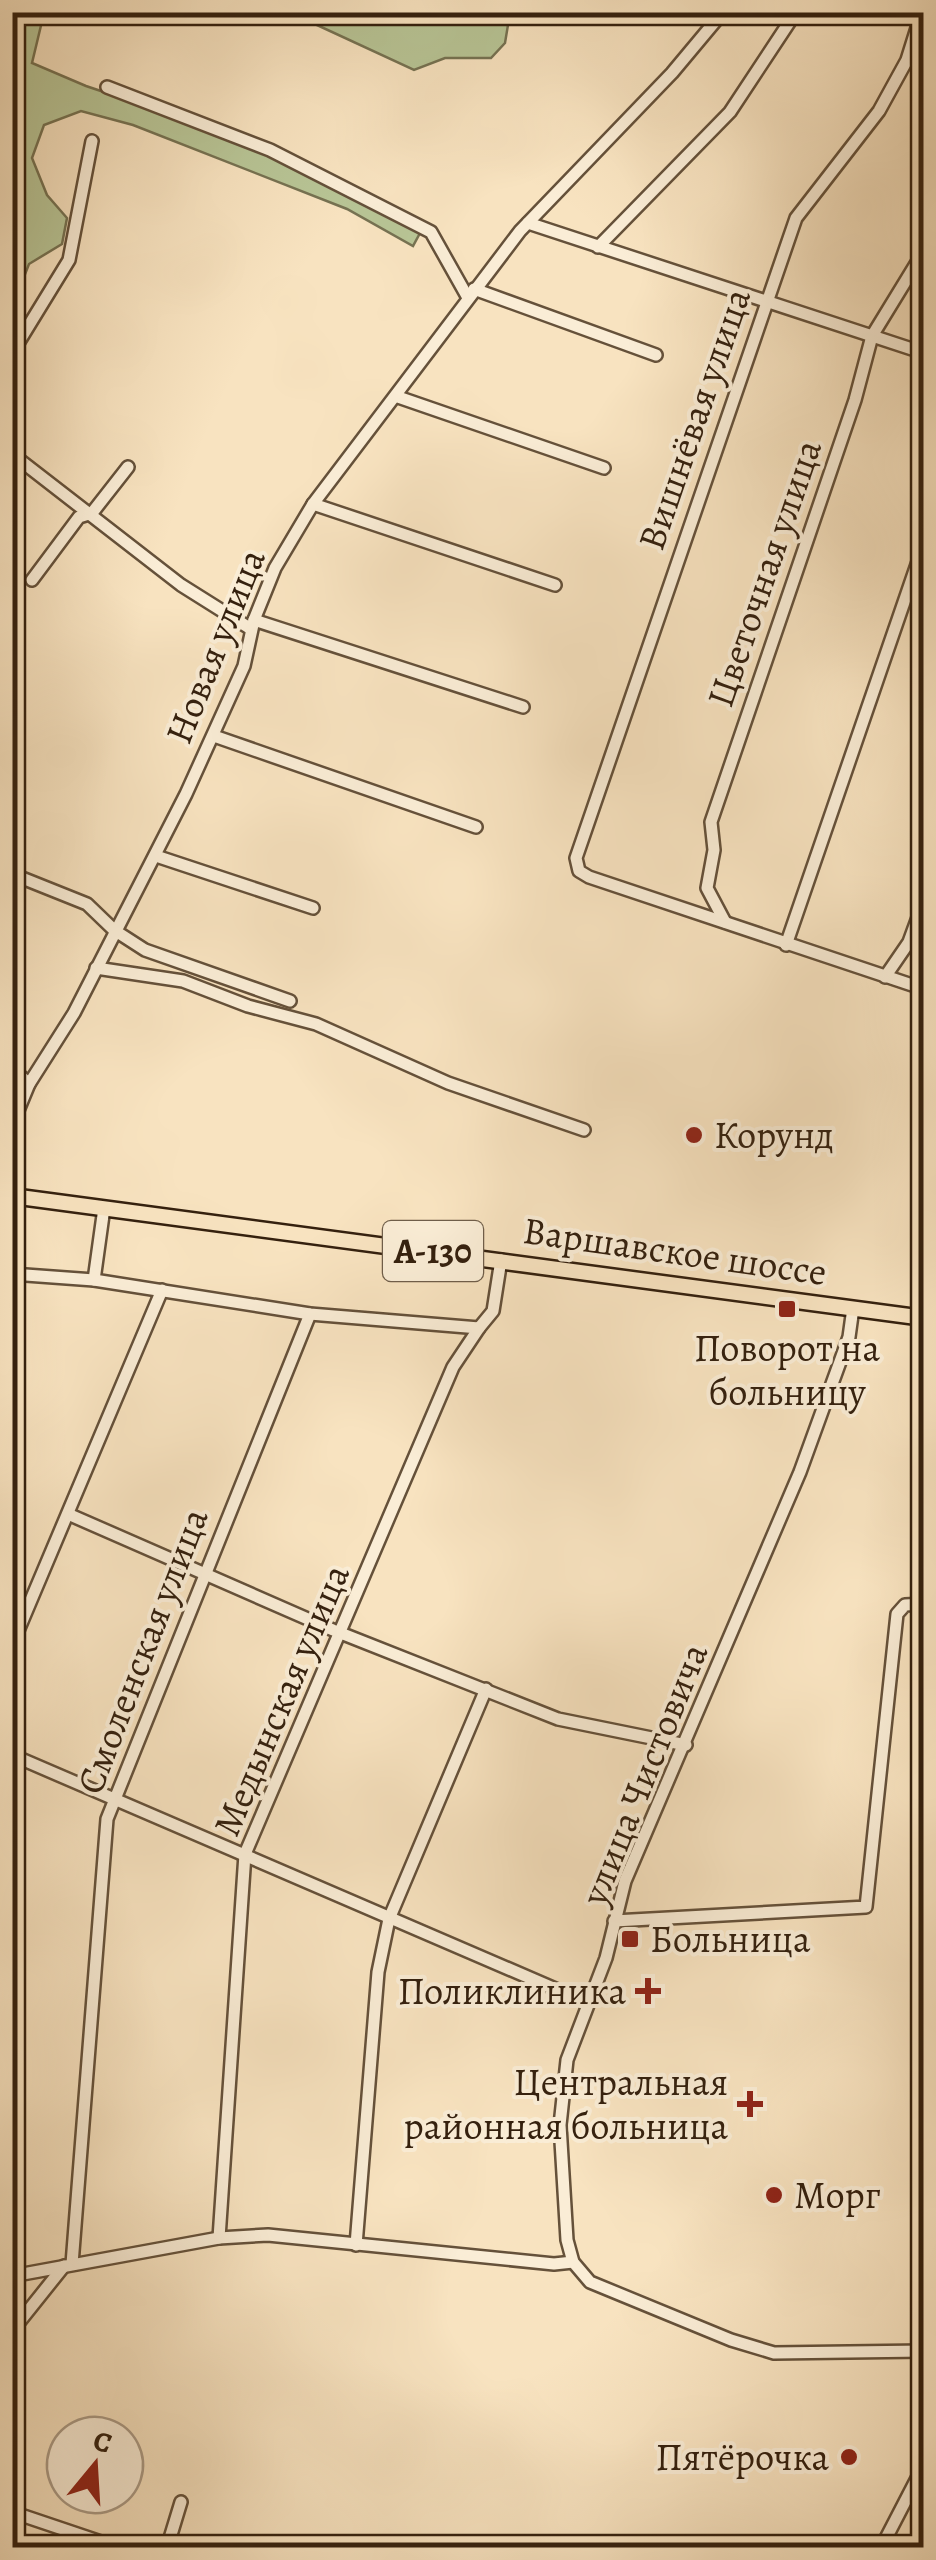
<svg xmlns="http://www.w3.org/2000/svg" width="936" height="2560" viewBox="0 0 936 2560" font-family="Alegreya,serif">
<rect width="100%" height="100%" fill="#f8e3c0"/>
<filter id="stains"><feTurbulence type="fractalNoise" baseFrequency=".002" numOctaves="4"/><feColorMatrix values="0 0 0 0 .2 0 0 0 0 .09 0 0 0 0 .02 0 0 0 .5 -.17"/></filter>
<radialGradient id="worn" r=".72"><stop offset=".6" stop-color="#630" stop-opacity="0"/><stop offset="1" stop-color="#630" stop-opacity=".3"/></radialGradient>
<g fill="#b8c596" stroke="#767252" stroke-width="2.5">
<polygon points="13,13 44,13 32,63 86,86 229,134 420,233 413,246 347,209 133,125 81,111 44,125 32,158 47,195 67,218 62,244 29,264 13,305"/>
<polygon points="291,13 510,13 505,43 491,58 445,58 414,70"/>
</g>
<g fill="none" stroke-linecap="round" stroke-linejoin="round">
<defs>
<g id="minor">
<polyline points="922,12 907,60 879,111 796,218 576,858 579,871 589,877 924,989"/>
<polyline points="107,87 270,150 431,232 467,296"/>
<polyline points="528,223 924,353"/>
<polyline points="598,247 730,112 796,12"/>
<polyline points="474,289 656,355"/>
<polyline points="12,353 69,260 92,141"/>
<polyline points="398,397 604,468"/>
<polyline points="12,454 181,585 251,629"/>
<polyline points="313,504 555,585"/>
<polyline points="32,580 79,517 92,513 128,467"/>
<polyline points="254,620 523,707"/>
<polyline points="214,736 476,827"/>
<polyline points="156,856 313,908"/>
<polyline points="12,874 87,904 114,930 145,950 290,1001"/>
<polyline points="725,922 707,888 714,850 711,822 855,400 872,336 924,251"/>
<polyline points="786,945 924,544"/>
<polyline points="96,968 183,981 248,1006 316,1024 448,1083 584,1130"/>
<polyline points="885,977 909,942 924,901"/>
<polyline points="12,1068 29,1084"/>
<polyline points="12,1125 29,1084 74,1013 186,794 244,666 254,620 275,568 313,504 520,231 672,73 723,12"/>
<polyline points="12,1274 94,1280 310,1314 479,1328 493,1311 501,1260"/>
<polyline points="94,1280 104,1208"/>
<polyline points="853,1308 849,1337 800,1472 625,1881 606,1958 567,2060 560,2125 567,2240 573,2262 590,2282 731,2340 774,2353 924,2351"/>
<polyline points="68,1514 333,1630 558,1719 686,1745"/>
<polyline points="12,1645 162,1290"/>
<polyline points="12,1755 588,2003"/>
<polyline points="614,1921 866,1907 897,1614 905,1605 924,1604"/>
<polyline points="219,2238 245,1854 453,1367 479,1328"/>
<polyline points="356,2245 378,1972 389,1919 486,1689"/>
<polyline points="72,2264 107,1819 310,1314"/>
<polyline points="12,2276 219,2238 268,2235 554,2264 573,2262"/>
<polyline points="12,2331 64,2266"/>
<polyline points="12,2512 119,2548"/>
<polyline points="167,2548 181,2502"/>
<polyline points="881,2548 924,2465"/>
</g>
<polyline id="major" points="12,1196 924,1318"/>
</defs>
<use href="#minor" stroke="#65513a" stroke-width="16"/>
<use href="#major" stroke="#34200e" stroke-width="19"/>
<use href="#minor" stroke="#faedd6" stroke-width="11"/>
<use href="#major" stroke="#f8e3c0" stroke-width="14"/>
</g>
<g fill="#8f2418" stroke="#faedd6" stroke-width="4">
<circle cx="694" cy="1135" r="10"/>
<rect x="777" y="1299" width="20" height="20" rx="5"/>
<rect x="620" y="1929" width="20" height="20" rx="5"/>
<path d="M643 1976h10v10h10v10h-10v10h-10v-10h-10v-10h10z"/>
<path d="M745 2089h10v10h10v10h-10v10h-10v-10h-10v-10h10z"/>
<circle cx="774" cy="2195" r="10"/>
<circle cx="849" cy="2457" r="10"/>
</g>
<g text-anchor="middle" stroke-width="8" stroke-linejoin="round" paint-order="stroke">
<rect fill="#faedd6" stroke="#6f5e4a" stroke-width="2.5" x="383" y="1221" width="100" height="60" rx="8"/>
<g font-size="35" font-weight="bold" fill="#34200e">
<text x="433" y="1263">А-130</text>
</g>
<g font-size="38" fill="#34200e" stroke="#faedd6">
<text transform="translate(694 419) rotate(-71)" y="13">Вишнёвая улица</text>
<text transform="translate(764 573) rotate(-71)" y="13">Цветочная улица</text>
<text transform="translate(215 646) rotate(-68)" y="13">Новая улица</text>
<text transform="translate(675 1251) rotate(8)" y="13">Варшавское шоссе</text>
<text transform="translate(142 1651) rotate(-69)" y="13">Смоленская улица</text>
<text transform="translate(281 1700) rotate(-67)" y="13">Медынская улица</text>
<text transform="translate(644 1774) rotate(-68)" y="13">улица Чистовича</text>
</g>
<g font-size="38" fill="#34200e" stroke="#faedd6" text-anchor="start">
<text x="714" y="1148">Корунд</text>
<text x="787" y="1361" text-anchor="middle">Поворот на<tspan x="787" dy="44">больницу</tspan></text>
<text x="650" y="1952">Больница</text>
<text x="626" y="2004" text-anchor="end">Поликлиника</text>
<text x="728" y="2095" text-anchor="end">Центральная<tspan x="728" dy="44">районная больница</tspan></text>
<text x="794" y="2208">Морг</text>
<text x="829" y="2470" text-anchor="end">Пятёрочка</text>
</g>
</g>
<rect width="936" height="2560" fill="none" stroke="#f8e3c0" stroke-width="50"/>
<rect x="15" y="15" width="906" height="2530" fill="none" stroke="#34200e" stroke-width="5"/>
<rect x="25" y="25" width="886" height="2510" fill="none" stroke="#34200e" stroke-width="2.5"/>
<g transform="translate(95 2465) rotate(18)"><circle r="48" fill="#faedd6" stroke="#ab9b86" stroke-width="2.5"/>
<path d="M0-8L18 38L0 25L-18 38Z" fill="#8f2418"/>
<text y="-15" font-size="28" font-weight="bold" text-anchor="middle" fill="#34200e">С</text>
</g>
<rect width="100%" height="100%" filter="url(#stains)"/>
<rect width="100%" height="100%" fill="url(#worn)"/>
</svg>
